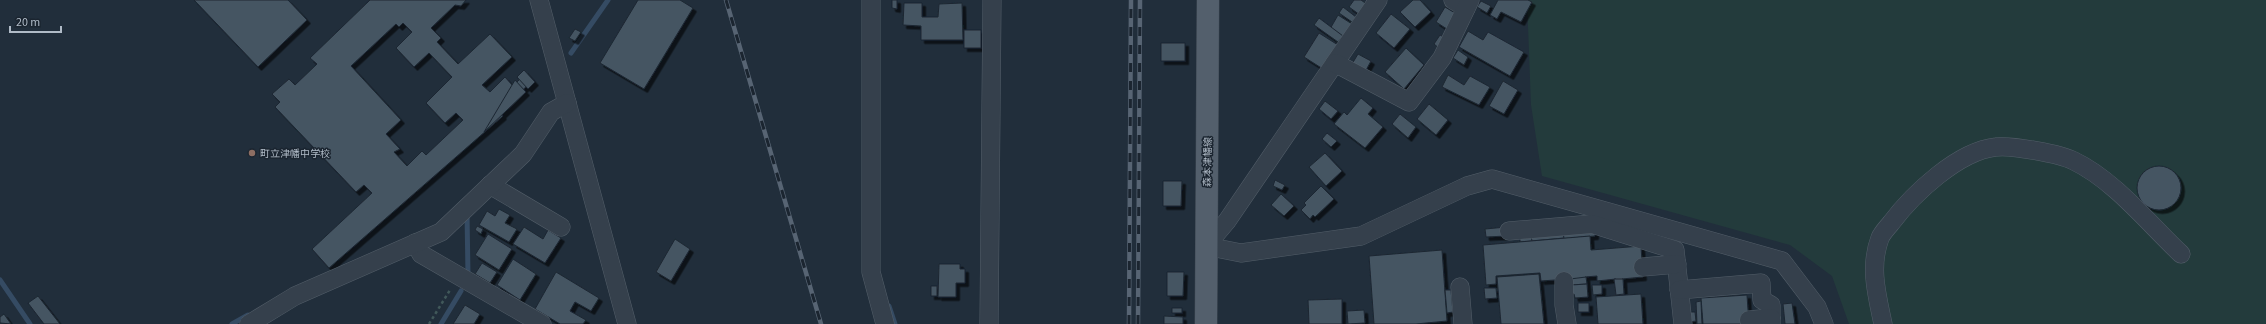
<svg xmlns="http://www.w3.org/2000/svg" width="2266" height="324" viewBox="0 0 2266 324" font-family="'Source Sans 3','Noto Sans JP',sans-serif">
<defs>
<filter id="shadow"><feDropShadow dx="3.5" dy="3.5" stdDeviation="0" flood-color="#0009"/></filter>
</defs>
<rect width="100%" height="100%" fill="#212e3b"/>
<polygon fill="#233b3c" points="1527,0 2266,0 2266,324 1849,324 1832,276 1790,245 1542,176 1531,105"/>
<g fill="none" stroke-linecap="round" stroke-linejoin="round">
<g stroke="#354b63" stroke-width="5">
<polyline points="571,53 608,0"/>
<polyline points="467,213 468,275"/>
<polyline points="0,280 30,324"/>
<polyline points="889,306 895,324"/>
<polyline points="232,324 248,315"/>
<polyline points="441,324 461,291"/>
</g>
</g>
<g fill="#445462" stroke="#1d2732" fill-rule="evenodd" filter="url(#shadow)">
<polygon points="194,0 288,0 307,20 258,67"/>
<path d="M370,0H466L461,6L455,5L431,28L441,38L437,42L458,64L490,34L512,57L482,85L490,92L505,77L513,86L522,77L530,83L500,112L503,116L329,268L312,249L372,193L364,185L356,192L275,107L280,102L272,94L289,79L295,85L317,64L310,58ZM403,23L412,32L396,48L414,67L429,53L452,77L426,103L445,123L456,113L463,120L426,155L422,151L407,166L394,152L400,149L386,134L401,120L351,66L396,24L399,27Z"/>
<polygon points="638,0 680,0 693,8 644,89 600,63"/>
<polygon points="892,0 897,0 897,9 892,8"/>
<polygon points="1354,0 1361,0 1368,5 1360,15 1349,7"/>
<polygon points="1413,0 1420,0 1431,12 1415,27 1400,12"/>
<polygon points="1498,0 1528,0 1532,2 1521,22 1501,12 1497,19 1490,15"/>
<polygon points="1481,1 1491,6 1487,13 1477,7"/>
<polygon points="904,3 922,3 922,17 938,17 939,4 962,3 963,40 921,40 921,26 903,25"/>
<polygon points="1343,7 1356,17 1352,22 1339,13"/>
<polygon points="1445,7 1460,16 1450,31 1436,22"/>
<polygon points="1391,14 1410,29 1394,48 1376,33"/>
<polygon points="1338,15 1352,24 1344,38 1330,29"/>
<polygon points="1319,18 1343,36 1338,42 1314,25"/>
<polygon points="575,29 581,32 575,41 569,38"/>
<rect x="964" y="30" width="17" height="18"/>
<polygon points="1468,31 1483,40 1488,32 1524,52 1510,76 1459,47"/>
<polygon points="1319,33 1338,45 1323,69 1304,57"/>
<polygon points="1440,35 1447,39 1440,49 1434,44"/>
<rect x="1161" y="43" width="24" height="18"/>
<polygon points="1406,48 1424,65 1404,89 1385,72"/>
<polygon points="1458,50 1468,57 1464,65 1453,58"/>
<polygon points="1358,54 1371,61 1365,72 1352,64"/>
<polygon points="524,70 535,82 528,89 517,77"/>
<polygon points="1448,75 1464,85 1470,76 1490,87 1479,105 1442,87"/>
<polygon points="515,80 526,92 484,132"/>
<polygon points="1503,81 1518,90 1504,114 1489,106"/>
<polygon points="1361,98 1373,108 1368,114 1383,127 1365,148 1334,124 1344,112 1347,115"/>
<polygon points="1325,101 1338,111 1331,119 1319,109"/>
<polygon points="1429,104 1448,120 1436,135 1417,119"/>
<polygon points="1400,114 1416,127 1408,138 1392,124"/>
<polygon points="1327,133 1337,141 1331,147 1322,139"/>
<polygon points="1325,153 1342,171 1326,186 1309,167"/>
<circle cx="2159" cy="188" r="22"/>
<polygon points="1275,180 1285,185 1282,190 1273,186"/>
<polygon points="1163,181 1182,181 1181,206 1163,206"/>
<polygon points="1321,186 1334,199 1315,217 1313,215 1310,219 1301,210 1306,205 1304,203"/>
<polygon points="1281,194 1294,206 1284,216 1271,205"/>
<polygon points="499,209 510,215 505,223 517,229 509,242 479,225 487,211 495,216"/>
<polygon points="477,226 483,229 481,234 475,230"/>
<polygon points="524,227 543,239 548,230 561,238 545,263 513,244"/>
<polygon points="1506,227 1507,236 1486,237 1485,229"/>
<polygon points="1595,228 1595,236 1520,242 1520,235"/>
<polygon points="1563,233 1564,238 1532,241 1531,236"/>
<polygon points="488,234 512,249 499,270 475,255"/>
<polygon points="1590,236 1591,250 1641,246 1643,277 1622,279 1624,295 1617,295 1616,279 1597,281 1597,276 1585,277 1585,285 1570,286 1569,279 1541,281 1540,273 1496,276 1496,284 1486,285 1483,245"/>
<polygon points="675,239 690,249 671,281 656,272"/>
<polygon points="1442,250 1447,321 1416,324 1374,324 1369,256"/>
<polygon points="513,259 536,274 520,300 497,285"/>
<polygon points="482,263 497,272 490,283 475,274"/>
<polygon points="939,264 960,264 960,269 965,269 965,283 956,283 956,297 938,297"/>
<polygon points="556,272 599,298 591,311 575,302 570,311 586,320 583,324 560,324 535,309"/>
<polygon points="1167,272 1184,272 1183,296 1167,296"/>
<polygon points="1539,274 1544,324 1501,324 1497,277"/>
<polygon points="1586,277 1587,284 1571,285 1570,279"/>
<polygon points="1614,279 1623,279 1624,294 1616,295"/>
<polygon points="1587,284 1588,297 1575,298 1574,294 1571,294 1571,285"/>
<polygon points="1592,285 1602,285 1602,294 1593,295"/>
<rect x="931" y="286" width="6" height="10"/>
<polygon points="1484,288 1496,288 1497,298 1485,299"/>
<polygon points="1445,290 1451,290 1453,312 1447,313"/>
<polygon points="1641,294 1643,324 1598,324 1596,297"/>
<polygon points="1747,295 1749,324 1703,324 1701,298"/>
<polygon points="38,296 60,324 44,324 28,303"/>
<polygon points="1342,299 1342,324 1309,324 1308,300"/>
<polygon points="1701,301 1702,324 1697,324 1696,302"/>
<rect x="1578" y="303" width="11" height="9"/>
<polygon points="1792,303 1795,324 1785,324 1783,304"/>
<polygon points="465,305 480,314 474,324 453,324"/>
<rect x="1172" y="308" width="10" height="5"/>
<polygon points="1364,310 1365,323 1348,324 1347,311"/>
<polygon points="1688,312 1695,312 1696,321 1689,322"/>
<polygon points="4,314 11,324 0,323 0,317"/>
<polygon points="1164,316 1183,317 1183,324 1164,324"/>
</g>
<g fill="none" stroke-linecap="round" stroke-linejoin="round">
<defs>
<g id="minor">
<polyline points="539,0 627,324"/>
<polyline points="871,0 871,272 885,324"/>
<polyline points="1378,0 1227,221 1206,246 1241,253 1361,236 1467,186 1492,179 1782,261 1817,307 1824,324"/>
<polyline points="1453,0 1466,8"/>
<polyline points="1335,63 1409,102 1442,58 1470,0"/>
<polyline points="490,185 561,227"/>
<polyline points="1509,231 1592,224 1675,250 1683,324"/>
<polyline points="415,243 421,254 542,324"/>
<polyline points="1643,267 1677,264"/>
<polyline points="1564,281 1564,305 1567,324"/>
<polyline points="1460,287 1463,324"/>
<polyline points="1679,290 1761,283 1762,300 1771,305 1771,324"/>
<polyline points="1749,320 1771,318"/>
<polyline points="249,324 295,296 441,232 523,154 551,112 567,103"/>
<polyline points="989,324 992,0"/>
<path d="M1883,324C1877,295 1869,267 1880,238C1882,233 1887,228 1891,223C1913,194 1958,151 1996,147C2011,145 2061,154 2074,161C2114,180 2149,224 2181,254"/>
</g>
<polyline id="major" points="1206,324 1208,0"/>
</defs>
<use href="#minor" stroke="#535e69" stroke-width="19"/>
<use href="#major" stroke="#3f4954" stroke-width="23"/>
<polyline stroke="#41585a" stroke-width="2.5" stroke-dasharray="3 3" stroke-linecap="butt" points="429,324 450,290"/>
<use href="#minor" stroke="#35404c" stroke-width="18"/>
<use href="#major" stroke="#535f6c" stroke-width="22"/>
<defs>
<g id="rail">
<polyline points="726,0 821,324"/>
<polyline points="1129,324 1131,0"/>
<polyline points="1138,324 1140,0"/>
</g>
</defs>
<use href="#rail" stroke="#576473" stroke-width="4.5"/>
<use href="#rail" stroke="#1b2530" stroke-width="3" stroke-dasharray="9" stroke-linecap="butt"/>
</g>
<circle fill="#8d6e63" stroke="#1b2530" stroke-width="1.5" cx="252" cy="153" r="4"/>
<g text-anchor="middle" stroke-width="3" stroke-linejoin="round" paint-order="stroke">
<g font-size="10" fill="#b0bbc7" stroke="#1b2530" text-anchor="start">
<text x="260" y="157">町立津幡中学校</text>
</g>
<g font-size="10" fill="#b0bbc7" stroke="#1b2530">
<text transform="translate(1207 162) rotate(-89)" y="4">森本津幡線</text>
</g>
</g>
<path d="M10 26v6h51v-6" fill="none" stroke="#b0bbc7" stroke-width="2"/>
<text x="16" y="26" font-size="12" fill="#b0bbc7" stroke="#1b2530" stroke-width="3" paint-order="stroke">20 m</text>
</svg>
